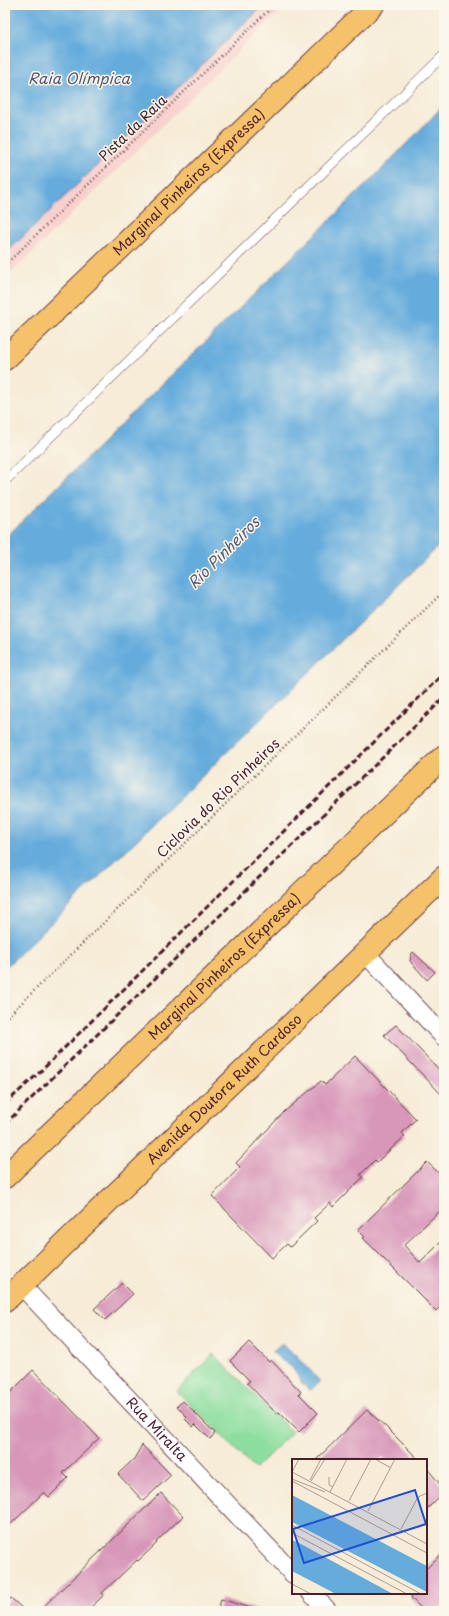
<svg xmlns="http://www.w3.org/2000/svg" width="449" height="1616" viewBox="0 0 449 1616" font-family="'Playpen Sans',sans-serif">
<rect width="100%" height="100%" fill="#fbf7ec"/>
<filter id="ink" filterUnits="userSpaceOnUse"><feTurbulence type="fractalNoise" baseFrequency=".025" numOctaves="2"/><feDisplacementMap in="SourceGraphic" scale="8" xChannelSelector="R" yChannelSelector="G"/><feConvolveMatrix kernelMatrix="1 2 1 2 8 2 1 2 1" color-interpolation-filters="sRGB"/></filter>
<filter id="wash" filterUnits="userSpaceOnUse"><feTurbulence type="fractalNoise" baseFrequency=".012" numOctaves="4" result="noise"/><feDisplacementMap in="SourceGraphic" scale="16" xChannelSelector="R" yChannelSelector="G"/><feGaussianBlur stdDeviation="0.9" result="paint"/><feColorMatrix in="noise" values="0 0 0 0 0 0 0 0 0 0 0 0 0 0 0 0 0 1.4 0 .05"/><feComposite in="paint" operator="in"/></filter>
<g filter="url(#wash)">
<rect width="100%" height="100%" fill="#f6ecd7"/>
<polygon fill="#f7d0cd" points="5,5 286,5 5,279"/>
<polygon fill="#8bde9f" stroke="#6a7e65" points="213,1354 292,1432 255,1469 177,1391"/>
<g fill="#65acdc" stroke="#586684">
<polygon points="5,5 264,5 5,254"/>
<polygon points="444,105 444,541 5,968 5,538 382,169"/>
<path d="M282,1343L292,1353L297,1355C299,1362 305,1363 308,1368C312,1372 315,1377 320,1381L310,1391L302,1383L292,1367L280,1359L272,1352Z"/>
</g>
<g id="blocks">
<g fill="#d897b9">
<polygon points="413,952 435,972 427,980 410,961 411,955"/>
<polygon points="396,1025 444,1075 444,1097 384,1035"/>
<polygon points="355,1056 416,1119 402,1133 405,1136 377,1162 375,1160 360,1175 363,1177 333,1207 330,1203 314,1218 317,1221 290,1247 287,1244 272,1258 212,1196 240,1167 236,1163 285,1111 321,1081 325,1085"/>
<polygon points="427,1162 444,1178 444,1211 442,1209 404,1245 420,1263 444,1239 444,1303 436,1311 363,1238 365,1237 358,1230"/>
<polygon points="122,1283 133,1294 105,1320 94,1309"/>
<polygon points="249,1342 269,1362 271,1360 301,1392 299,1394 318,1413 299,1432 279,1412 277,1414 247,1383 250,1381 230,1361"/>
<polygon points="33,1370 99,1438 63,1473 68,1478 49,1497 44,1492 8,1527 5,1524 5,1398"/>
<polygon points="183,1401 215,1433 210,1439 195,1424 193,1427 185,1419 187,1417 177,1406"/>
<polygon points="367,1410 386,1427 419,1460 386,1460 383,1457 380,1460 316,1460"/>
<polygon points="142,1445 171,1475 143,1501 118,1474 134,1459"/>
<polygon points="426,1467 444,1489 444,1492 426,1510"/>
<polygon points="161,1493 183,1516 156,1542 157,1543 138,1561 137,1560 102,1593 104,1595 87,1611 39,1611"/>
<polygon points="444,1551 444,1611 424,1611 411,1598 412,1596 409,1593 426,1593 426,1569"/>
<polygon points="11,1598 25,1611 5,1611 5,1604"/>
<polygon points="221,1599 261,1611 218,1611"/>
</g>
</g>
</g>
<g filter="url(#ink)">
<use href="#blocks" fill-opacity="0" stroke="#643e45" stroke-width="1"/>
<g fill="none" stroke-linecap="round" stroke-linejoin="round">
<defs>
<polyline id="service" points="5,481 444,55"/>
<g id="minor">
<polyline points="366,954 444,1037"/>
<path id="s1" d="M21,1285L293,1574"/>
<polyline points="311,1593 328,1611"/>
</g>
<g id="trunk">
<path id="s2" d="M5,1301L444,877"/>
</g>
<g id="motorway">
<path id="s3" d="M5,359L373,5"/>
<path id="s4" d="M5,1177L444,756"/>
</g>
</defs>
<use href="#service" stroke="#643e45" stroke-width="10"/>
<use href="#minor" stroke="#643e45" stroke-width="20"/>
<use href="#trunk" stroke="#643e45" stroke-width="24"/>
<use href="#motorway" stroke="#643e45" stroke-width="24"/>
<g stroke="#643e45" stroke-width="2.5" stroke-dasharray="1 3" stroke-linecap="butt">
<polyline points="5,265 274,5"/>
<polyline points="5,1019 444,591"/>
</g>
<use href="#service" stroke="#fff" stroke-width="9"/>
<use href="#minor" stroke="#fff" stroke-width="18"/>
<use href="#trunk" stroke="#f5c16b" stroke-width="22"/>
<use href="#motorway" stroke="#f5c16b" stroke-width="22"/>
<g stroke="#4a1f2b" stroke-width="3" stroke-dasharray="6 3" stroke-linecap="butt">
<polyline points="5,1104 42,1070 444,673"/>
<polyline points="5,1124 444,698"/>
</g>
</g>
</g>
<g text-anchor="middle" stroke-width="3" stroke-linejoin="round" paint-order="stroke">
<g font-size="14" fill="#4a1f2b" stroke="#fbf7ec">
<text transform="translate(133 128) rotate(-44)" y="5">Pista da Raia</text>
<text dy="5" stroke="none"><textPath href="#s3" startOffset="255">Marginal Pinheiros (Expressa)</textPath></text>
<text transform="translate(218 798) rotate(-44)" y="5">Ciclovia do Rio Pinheiros</text>
<text dy="5" stroke="none"><textPath href="#s4" startOffset="304">Marginal Pinheiros (Expressa)</textPath></text>
<text dy="5" stroke="none"><textPath href="#s2" startOffset="305">Avenida Doutora Ruth Cardoso</textPath></text>
<text dy="5" stroke="none"><textPath href="#s1" startOffset="198">Rua Miralta</textPath></text>
</g>
<g font-size="15" font-style="italic" fill="#555772" stroke="#fbf7ec">
<text x="79" y="84">Raia Olímpica</text>
<text transform="translate(224 553) rotate(-45)" y="5">Rio Pinheiros</text>
</g>
</g>
<g transform="translate(292 1459)">
<rect width="135" height="135" fill="#f6ecd7"/>
<path d="M0,36L135,107V133L0,63ZM0,81L7,84L101,135H44L0,112Z" fill="#65acdc"/>
<path fill="none" stroke="#b19a92" stroke-width="1" d="M83,0L99,9M0,13L7,0M0,13L135,85M37,18V26L41,28M0,20L33,33M18,21L29,0M0,22L135,94M19,22L33,0M38,33L55,0M57,42L79,0M76,52L103,0M0,66L129,135M109,70L126,38L135,34M0,74L115,135M0,125L19,135"/>
<path fill="#1d4ed8" fill-opacity="0.15" stroke="#1d4ed8" stroke-width="2" d="M123,31L134,65L12,104L1,70Z"/>
<rect width="135" height="135" fill="none" stroke="#4a1f2b" stroke-width="2"/>
</g>
<rect width="449" height="1616" fill="none" stroke="#fbf7ec" stroke-width="20"/>
</svg>
